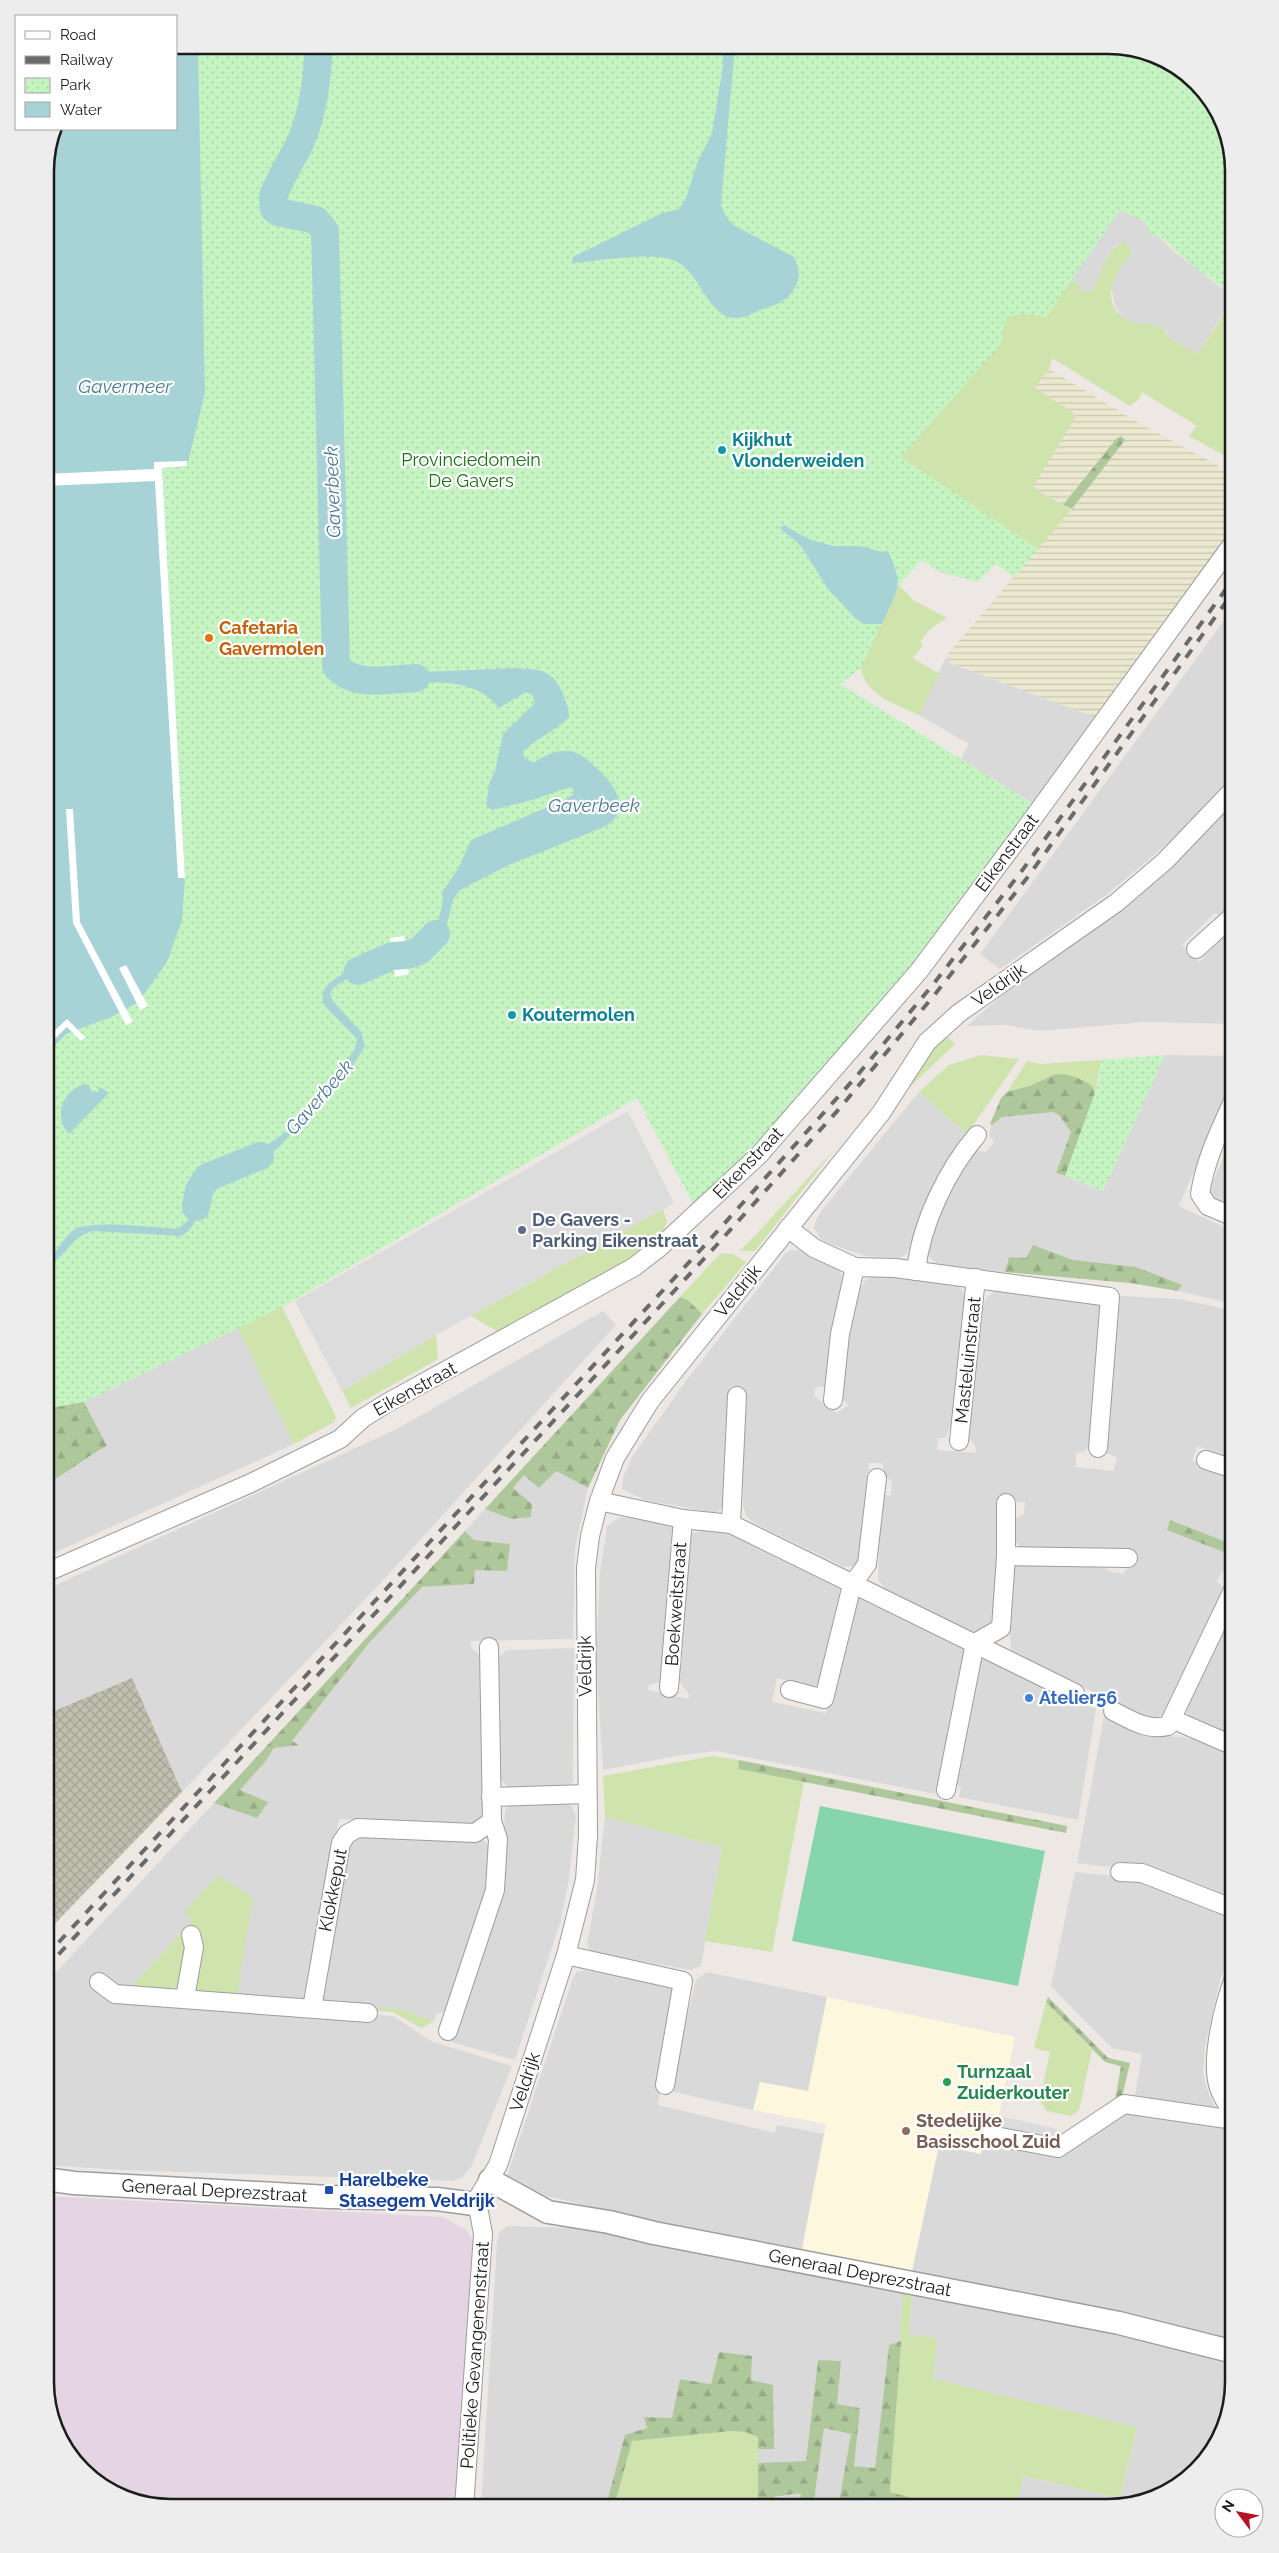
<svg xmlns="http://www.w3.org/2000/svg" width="1279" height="2553" viewBox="0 0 1279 2553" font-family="Raleway,sans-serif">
<defs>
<pattern id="construction-cross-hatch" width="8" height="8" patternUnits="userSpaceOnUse" patternTransform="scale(1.25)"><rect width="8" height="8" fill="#c0beaf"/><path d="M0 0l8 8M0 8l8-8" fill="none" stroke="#a4a396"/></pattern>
<pattern id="farmland-rules" width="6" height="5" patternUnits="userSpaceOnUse" patternTransform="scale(1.25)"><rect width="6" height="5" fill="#eae8cf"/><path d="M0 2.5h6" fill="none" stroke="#c8c6b1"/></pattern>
<pattern id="forest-firs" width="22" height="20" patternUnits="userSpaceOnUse" patternTransform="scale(1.25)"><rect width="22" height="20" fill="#afc89b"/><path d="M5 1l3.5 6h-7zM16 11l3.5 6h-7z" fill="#96ab85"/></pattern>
<pattern id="park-dots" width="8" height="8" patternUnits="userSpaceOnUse" patternTransform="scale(1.25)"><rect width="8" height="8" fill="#c5f4c2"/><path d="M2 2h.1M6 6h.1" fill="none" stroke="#a9d1a6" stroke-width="1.8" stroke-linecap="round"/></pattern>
</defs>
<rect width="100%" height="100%" fill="#ede8e3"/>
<g fill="#dad9d9">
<polygon points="1120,210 1144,222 1172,250 1219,286 1234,295 1198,354 1171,339 1166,331 1153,325 1138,324 1122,317 1116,308 1111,287 1121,265 1131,255 1129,245 1124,242 1117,244 1107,257 1103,271 1092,291 1083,293 1081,286 1071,280"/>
<polygon points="1234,607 1234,774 1183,831 1105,896 1000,969 980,954"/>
<polygon points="947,655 950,663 1100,719 1035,805 961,759 969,744 919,715"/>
<polygon points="1234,801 1234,907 1221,916 1215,913 1182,945 1199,962 1234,927 1234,1024 1145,1022 1039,1031 1007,1025 967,1026 1009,989 1144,889 1194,845"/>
<polygon points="1165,1055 1234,1056 1234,1078 1179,1206 1234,1232 1234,1304 1178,1291 1182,1286 1073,1260 1033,1245 1026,1258 1009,1257 1005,1272 938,1265 929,1256 928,1246 933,1230 956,1175 975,1150 986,1152 995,1141 990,1137 989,1132 992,1125 1002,1117 1039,1112 1053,1112 1059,1115 1071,1132 1056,1173 1103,1191"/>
<polygon points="919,1092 967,1134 946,1168 906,1254 899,1258 865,1256 822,1241 814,1228 816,1220 822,1210"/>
<polygon points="1234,1133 1234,1207 1214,1198 1211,1194 1211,1186"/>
<polygon points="791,1250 799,1250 836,1267 845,1279 831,1378 824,1386 815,1388 814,1396 837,1413 848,1405 843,1400 843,1353 853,1300 866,1280 878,1274 953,1283 961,1289 967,1300 952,1424 945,1438 938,1438 937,1450 976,1453 975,1445 966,1436 981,1312 986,1298 995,1291 1079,1295 1099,1306 1105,1316 1090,1445 1085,1451 1076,1453 1076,1467 1113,1471 1117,1458 1104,1451 1120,1296 1179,1299 1234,1311 1234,1455 1222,1455 1197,1446 1192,1461 1234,1476 1234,1545 1171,1521 1167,1529 1234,1556 1234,1568 1231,1571 1222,1572 1217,1581 1222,1586 1223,1594 1164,1714 1156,1718 1143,1718 1011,1650 1009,1622 1012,1575 1015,1566 1021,1562 1102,1564 1108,1571 1123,1574 1129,1566 1132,1550 1032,1550 1021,1547 1014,1541 1011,1525 1016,1518 1024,1514 1025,1502 1000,1501 996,1615 993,1622 980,1632 966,1631 887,1591 878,1580 881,1498 884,1495 891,1495 892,1481 885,1477 882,1463 869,1463 865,1537 860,1561 853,1566 844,1567 754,1523 746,1516 743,1506 743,1387 730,1387 726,1499 722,1508 715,1513 645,1500 622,1489 623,1478 632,1457 688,1378 785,1254"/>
<polygon points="603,1311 616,1325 389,1574 182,1792 132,1678 53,1711 45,1693 45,1590 397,1429"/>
<polygon points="238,1328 294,1444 45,1557 45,1473 49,1482 61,1476 89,1454 107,1446 84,1402"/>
<polygon points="556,1471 588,1488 575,1549 573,1639 471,1641 471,1648 483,1657 484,1816 479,1823 459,1825 339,1819 307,1996 302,2000 236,1997 252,1898 184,1913 193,1920 134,1984 126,1988 235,2007 393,2016 431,2041 512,2066 472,2165 463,2177 452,2181 121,2170 45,2165 45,1984 214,1803 258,1818 240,1790 265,1762 274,1748 298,1744 292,1741 369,1643 422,1587 474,1584 475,1570 510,1544 474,1540 465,1531 485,1509 511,1519 532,1504 513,1488 524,1475"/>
<polygon points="620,1517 655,1519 671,1524 677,1534 661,1682 649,1685 648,1690 688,1699 689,1694 677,1679 689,1537 692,1533 701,1531 721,1532 745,1539 835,1582 840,1588 825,1676 818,1684 809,1686 777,1678 772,1702 826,1713 849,1606 854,1597 861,1596 957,1642 963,1649 966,1660 935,1794 716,1751 682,1755 603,1770 596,1659 600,1572 607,1526"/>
<polygon points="1234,1597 1234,1739 1195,1722 1187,1713 1186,1701"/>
<polygon points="574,1648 573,1782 564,1788 510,1789 497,1776 495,1669 498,1658 507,1650"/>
<polygon points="992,1659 1096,1709 1078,1820 959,1797 961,1787 955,1783 980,1660"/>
<polygon points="1105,1711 1153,1735 1194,1738 1234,1754 1234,1901 1130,1863 1107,1867 1077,1863"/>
<polygon points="566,1802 572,1807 576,1816 569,1879 560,1923 515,2060 451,2042 500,1891 505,1810 512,1803"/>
<polygon points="605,1817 722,1847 701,1966 691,1970 590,1952 587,1944 597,1890"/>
<polygon points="361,1834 480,1839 485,1841 489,1847 492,1875 448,2010 436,2014 434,2021 400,2009 334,2005 326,2002 322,1998 344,1847"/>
<polygon points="1075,1872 1130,1878 1159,1886 1234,1917 1234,1945 1220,1980 1205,2046 1203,2074 1208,2092 1218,2113 1135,2096 1142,2054 1112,2048 1051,1986"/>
<polygon points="583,1970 664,1984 672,1988 676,1995 658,2105 775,2133 777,2125 824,2134 802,2249 607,2211 515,2188 508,2184 507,2176 573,1978 577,1972"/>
<polygon points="707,1972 827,1997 808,2091 760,2082 753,2110 670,2091 696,1980"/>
<polygon points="1122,2110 1234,2129 1234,2343 912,2271 939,2145 981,2153 984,2141 1057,2156"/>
<polygon points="507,2226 605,2229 903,2288 901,2341 889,2345 875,2468 854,2466 860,2408 837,2404 818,2360 806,2461 758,2463 758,2449 774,2448 751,2380 719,2352 711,2384 680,2379 673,2418 645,2417 647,2428 607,2502 615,2504 614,2508 481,2508 497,2241 500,2231"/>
<polygon points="912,2291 1234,2361 1234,2382 1213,2452 1156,2499 1108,2508 1016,2508 1022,2476 1120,2498 1137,2427 932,2379 909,2334"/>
<polygon points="824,2428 851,2434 838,2508 813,2508"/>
<polygon points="790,2494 801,2494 799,2508 776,2508 775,2495 782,2497"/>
</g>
<polygon fill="#e5d5e4" points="45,2196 443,2217 465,2229 476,2244 457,2508 163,2508 101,2487 54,2430 45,2382"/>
<polygon fill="#fcf7dd" points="827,1997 1015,2037 999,2115 991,2114 981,2154 939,2145 912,2271 802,2249 826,2124 753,2110 760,2082 808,2091"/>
<polygon fill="url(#construction-cross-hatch)" points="132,1678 182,1792 45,1934 45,1693 54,1711"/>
<polygon fill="url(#farmland-rules)" points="1049,369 1144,426 1234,474 1234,537 1100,719 950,663 947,655 1071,510 1125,440 1116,439 1063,505 1032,487 1077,415 1035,388"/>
<g fill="#cfe3ac">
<path d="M1117,45L1185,71L1225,123L1187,127L1022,313L1046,317L1071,280L1081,286L1083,293L1092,291C1102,275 1106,248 1124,242L1129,245L1131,255C1116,270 1099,301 1123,317C1135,325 1148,323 1161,327L1171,339L1198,354L1228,307L1234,310V461L1189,436L1197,426L1142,392L1139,399L1130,406L1052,358L1049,369L1035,388L1077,415L1033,487L1071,510L1014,577L564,246Z"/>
<path d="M899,585L913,600L947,618L931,628L920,642L923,645L913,658L939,674L919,715C897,704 865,696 861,668Z"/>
<polygon points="944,1034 955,1044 900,1096 928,1053"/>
<polygon points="981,1055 1019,1059 967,1134 919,1092 949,1065"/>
<polygon points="1101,1060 1095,1094 1092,1086 1056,1074 1029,1086 1007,1092 1027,1061 1041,1064"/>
<polygon points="834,1150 755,1251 739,1251 749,1242"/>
<polygon points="663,1209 667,1222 660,1236 629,1259 499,1332 471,1316"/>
<polygon points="721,1253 733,1254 746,1262 702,1314 688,1300 680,1297"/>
<polygon points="277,1296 332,1409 336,1417 334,1422 294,1444 238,1328 120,1384"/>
<polygon points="436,1335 438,1359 351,1408 342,1391"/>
<polygon points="713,1756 739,1760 738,1769 804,1782 772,1952 705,1941 722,1847 605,1817 603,1776"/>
<polygon points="218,1875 253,1898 235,2007 126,1988 134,1984 193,1920 184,1913"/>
<polygon points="1046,2002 1092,2050 1079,2110 1071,2116 1047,2111 1040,2101 1050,2052 1034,2048"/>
<polygon points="369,2007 400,2009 434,2021 421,2028 393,2012 369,2010"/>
<polygon points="903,2288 912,2291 909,2334 937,2338 933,2379 1137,2427 1120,2498 1023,2476 1016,2508 948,2508 890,2492"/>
<polygon points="732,2431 745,2432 758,2437 758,2508 614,2508 632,2441"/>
</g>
<g fill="url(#forest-firs)">
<polygon points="1121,436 1125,440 1072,509 1063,505 1116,439"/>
<path d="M1056,1074C1070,1074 1080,1078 1092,1086L1095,1094L1065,1176L1056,1173L1071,1132L1059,1115L1053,1112L1002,1117L992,1125L990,1124L1001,1098L1007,1092L1029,1086Z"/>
<polygon points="1033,1245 1073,1260 1136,1267 1182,1285 1178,1291 1130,1283 1005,1272 1009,1257 1026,1258"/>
<polygon points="680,1297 688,1300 702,1314 620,1420 588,1488 556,1471 539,1488 524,1475 513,1488 532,1504 531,1517 511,1519 485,1509"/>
<path d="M45,1374L120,1384L84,1402L107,1446C86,1456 70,1472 49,1482L45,1473Z"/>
<polygon points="1170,1520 1234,1545 1234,1556 1167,1530"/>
<polygon points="465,1531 474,1540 510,1544 507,1571 475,1570 474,1584 422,1587 369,1643 292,1741 299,1745 274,1748 265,1762 240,1790 268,1802 257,1818 214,1803"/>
<polygon points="739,1760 1067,1826 1066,1833 738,1769"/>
<polygon points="1048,1997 1108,2058 1130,2063 1122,2097 1115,2101 1121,2066 1105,2062 1046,2002"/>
<path d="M901,2341L890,2492L948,2508H873L852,2503L851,2508H838L851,2434L824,2428L813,2508H799L801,2494C791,2493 784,2497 775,2496L776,2508H758V2463L806,2461L818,2360L841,2361L837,2404L860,2408L854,2466L875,2468L889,2345Z"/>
<polygon points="719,2352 752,2356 751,2380 773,2385 774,2449 758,2449 758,2437 745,2432 732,2431 632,2441 615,2504 607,2502 625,2435 647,2428 644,2417 672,2418 680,2379 711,2384"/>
</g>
<g fill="url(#park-dots)">
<polygon points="176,45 1117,45 1185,71 1225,123 1234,171 1234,295 1193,266 1159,236 1153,237 1144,222 1120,210 1046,317 1022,313 1006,318 1001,344 901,457 1038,549 1014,577 996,564 977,582 937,571 922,560 899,585 861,668 840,684 1035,805 933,943 754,1150 695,1207 637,1098 282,1307 84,1402 45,1409 45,163 53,129 176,129"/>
<polygon points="1165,1055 1103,1191 1065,1176 1098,1084 1101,1060"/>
</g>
<polygon fill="#87d5ac" points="820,1806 1045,1851 1018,1986 792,1941"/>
<g fill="#dcdcdc">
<polygon points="628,1111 674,1203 436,1335 342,1391 295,1301"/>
<polygon points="991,2114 1057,2129 1054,2141 988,2127"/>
</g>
<g fill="#a7d3d7">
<polygon points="176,45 198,45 205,393 187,466 162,468 185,878 182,920 167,962 142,997 137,1003 111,1017 66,1034 45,1056 45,163 53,129 176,129"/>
<path d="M723,45H735L721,205L726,217L733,225L794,257C800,269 801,277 794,289C786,303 774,305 760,310C754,313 746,317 739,318C706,321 702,268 670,259C648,252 596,261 572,263L573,257L660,214L679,209L686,198L697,163L712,133L723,66Z"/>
<path d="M784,525L808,539L833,546H860L882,552L888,551C905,587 897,590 882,624H865L856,619L828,589L801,546L780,528Z"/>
<path d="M515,668C540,670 552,668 563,694C566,702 569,708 569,717C556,731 536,738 523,752L524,757L533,763C543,757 553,751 565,751C578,750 587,759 595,767C614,784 634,809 604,827L507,866L460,890L453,900L446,927L440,938L420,957L408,964L406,950L430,933L438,922L443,901L442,892L458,869L471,840L566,799L573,795L574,790L570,787L532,800L492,810L486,805L489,784L495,771L503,734L535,703L532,695L526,692L499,708C471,672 420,684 379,686L378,674Z"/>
<path d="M391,952L392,960C378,966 336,979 330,993L333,1001L361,1032L365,1046L352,1067L279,1147L267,1157L229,1174L224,1166L250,1157L292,1128L354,1051L357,1039L324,1005C323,1000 321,995 324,990C332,974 375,960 391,952Z"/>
<path d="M84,1084L89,1085L91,1091L98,1092L100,1087L109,1093L69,1134C53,1117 62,1091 84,1084Z"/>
<path d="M210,1170L214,1181C194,1195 204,1225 181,1236L93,1231C67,1238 68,1258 45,1267V1260C58,1254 62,1238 74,1230C90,1219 156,1228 177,1229L189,1220C194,1201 191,1183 210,1170Z"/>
</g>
<g fill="#fff">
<polygon points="187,461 187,466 162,468 185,878 178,878 155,481 45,486 45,474 154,469 154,462"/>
<polygon points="66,809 73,809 80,922 133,1022 126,1025 73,923"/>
<polygon points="404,936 409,974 395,977 390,938"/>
<polygon points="126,965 148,1006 140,1010 119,968"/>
<polygon points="67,1019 85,1037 81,1041 67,1027 45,1048 45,1040"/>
<polygon points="219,1157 228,1175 215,1182 206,1164"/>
</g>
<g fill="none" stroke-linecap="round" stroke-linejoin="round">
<g stroke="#a7d3d7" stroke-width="28">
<path d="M319,45C317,80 313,120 296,151C287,166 280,180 273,196L274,209L278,212L316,220L325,231L336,666C355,688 389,679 416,678"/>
<polyline points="358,971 392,956 407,955 419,951 436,934"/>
<polyline points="196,1207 199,1190 208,1177 260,1156"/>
</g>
<defs>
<g id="minor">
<polyline points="1196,949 1234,915"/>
<path d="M1234,1217L1208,1206L1200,1194C1205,1160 1220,1130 1234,1099"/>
<polyline points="788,1228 814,1248 855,1267 895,1268 1110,1297 1098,1448"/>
<path d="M916,1271C921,1224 947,1170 977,1135"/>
<polyline points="833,1400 840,1334 855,1267"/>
<polyline points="959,1441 976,1278"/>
<polyline points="1206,1460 1234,1469"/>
<polyline points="599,1501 683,1519 731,1524 1075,1693"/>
<polyline points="731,1524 737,1396"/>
<polyline points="1006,1556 1128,1558"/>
<polyline points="45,1573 251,1483 340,1439 363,1418 387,1403 634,1267 660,1247 759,1155 919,971 1026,828 1234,542"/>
<polyline points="669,1688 683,1519"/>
<polyline points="790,1690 824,1699 852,1585 867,1564 877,1478"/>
<path d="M1113,1711C1131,1720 1147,1731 1168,1726L1234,1588"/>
<polyline points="1172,1719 1234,1746"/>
<polyline points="946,1790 975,1643 1001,1628 1006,1556 1006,1503"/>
<polyline points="491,1797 587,1794"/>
<polyline points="1120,1872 1142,1873 1234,1909"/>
<polyline points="566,1955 683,1981 665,2085"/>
<polyline points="99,1982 115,1994 368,2013"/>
<polyline points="185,1998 194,1947 191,1935"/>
<polyline points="312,2008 341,1843 347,1834 358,1828 475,1833 492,1821"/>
<polyline points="448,2031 495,1890 498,1839 492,1821 489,1647"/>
<path d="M1234,2114C1227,2104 1219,2093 1217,2080C1212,2052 1224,2005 1234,1978"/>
<polyline points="990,2135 1058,2148 1124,2104 1234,2120"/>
<polyline points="464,2508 483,2234 479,2212 474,2204 498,2165 566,1955 585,1880 588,1835 586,1568 590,1536 599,1501 615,1458 650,1401 881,1113 927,1042 959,1013 1116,903 1165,861 1234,789"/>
</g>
<g id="tertiary">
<path id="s1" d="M45,2179L74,2183L329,2197L437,2199L474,2204"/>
<path id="s2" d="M490,2180L548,2212L609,2222L654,2233L1119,2323L1234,2352"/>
</g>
</defs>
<use href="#minor" stroke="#9d9d9d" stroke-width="20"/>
<use href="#tertiary" stroke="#9d9d9d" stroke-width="25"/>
<use href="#minor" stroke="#fff" stroke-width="18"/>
<use href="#tertiary" stroke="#fff" stroke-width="22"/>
<g stroke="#6a6a6a" stroke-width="4" stroke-dasharray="10 10" stroke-linecap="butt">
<polyline points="45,1957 705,1245 855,1078 931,987 1021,872 1234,578"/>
<polyline points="45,1969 714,1248 839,1109 936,993 1027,878 1234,591"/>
</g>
</g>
<g fill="#0f9aa8" stroke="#fff" stroke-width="2">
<circle cx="722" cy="450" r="5"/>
<circle cx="512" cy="1015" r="5"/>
</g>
<circle fill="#e8710a" stroke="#fff" stroke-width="2" cx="209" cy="638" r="5"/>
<circle fill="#5c6f8a" stroke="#fff" stroke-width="2" cx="522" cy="1230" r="5"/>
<circle fill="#3f7fe0" stroke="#fff" stroke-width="2" cx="1029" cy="1698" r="5"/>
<circle fill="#2e9e5b" stroke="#fff" stroke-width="2" cx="947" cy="2082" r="5"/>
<circle fill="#8d6e63" stroke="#fff" stroke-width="2" cx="906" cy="2131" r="5"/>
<rect fill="#1a4fb4" stroke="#fff" stroke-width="2" x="324" y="2185" width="10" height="10" rx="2.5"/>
<g text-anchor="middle" stroke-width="4.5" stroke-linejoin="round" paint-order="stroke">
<g font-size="18" font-weight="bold" fill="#0d838f" stroke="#fff" text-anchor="start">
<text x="732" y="446">Kijkhut<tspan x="732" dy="21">Vlonderweiden</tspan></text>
<text x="522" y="1021">Koutermolen</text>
</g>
<g font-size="18" fill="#1a7015" stroke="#fff">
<text x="471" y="466">Provinciedomein<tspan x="471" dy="21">De Gavers</tspan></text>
</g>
<g font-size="18" font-weight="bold" fill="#c56008" stroke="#fff" text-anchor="start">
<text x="219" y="634">Cafetaria<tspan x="219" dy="21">Gavermolen</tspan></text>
</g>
<g font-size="18" fill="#1c1c1c" stroke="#fff">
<text transform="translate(1007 853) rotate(-53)" y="6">Eikenstraat</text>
<text transform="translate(999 985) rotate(-35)" y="6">Veldrijk</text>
<text transform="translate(748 1163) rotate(-46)" y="6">Eikenstraat</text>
<text transform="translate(738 1291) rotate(-51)" y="6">Veldrijk</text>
<text transform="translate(968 1360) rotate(-84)" y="6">Masteluinstraat</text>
<text transform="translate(415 1389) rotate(-29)" y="6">Eikenstraat</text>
<text transform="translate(676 1604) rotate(-86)" y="6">Boekweitstraat</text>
<text transform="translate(585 1666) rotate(-91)" y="6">Veldrijk</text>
<text transform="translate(333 1890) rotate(-79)" y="6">Klokkeput</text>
<text transform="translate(525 2082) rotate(-72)" y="6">Veldrijk</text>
<text dy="6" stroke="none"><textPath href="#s1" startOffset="170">Generaal Deprezstraat</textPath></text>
<text dy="6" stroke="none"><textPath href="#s2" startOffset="384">Generaal Deprezstraat</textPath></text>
<text transform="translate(475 2355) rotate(-86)" y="6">Politieke Gevangenenstraat</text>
</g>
<g font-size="18" font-weight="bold" fill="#4e5e75" stroke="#fff" text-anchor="start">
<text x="532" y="1226">De Gavers -<tspan x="532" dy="21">Parking Eikenstraat</tspan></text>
</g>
<g font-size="18" font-weight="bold" fill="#366cbe" stroke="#fff" text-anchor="start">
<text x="1039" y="1704">Atelier56</text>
</g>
<g font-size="18" font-weight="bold" fill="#27864d" stroke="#fff" text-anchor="start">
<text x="957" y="2078">Turnzaal<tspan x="957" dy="21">Zuiderkouter</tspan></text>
</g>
<g font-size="18" font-weight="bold" fill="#785e54" stroke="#fff" text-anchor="start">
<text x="916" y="2127">Stedelijke<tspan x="916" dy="21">Basisschool Zuid</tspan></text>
</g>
<g font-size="18" font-weight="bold" fill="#164399" stroke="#fff" text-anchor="start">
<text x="339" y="2186">Harelbeke<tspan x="339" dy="21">Stasegem Veldrijk</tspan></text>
</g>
<g font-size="19" font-style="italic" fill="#4c7994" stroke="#fff">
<text x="125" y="393">Gavermeer</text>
<text transform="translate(332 492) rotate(-92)" y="7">Gaverbeek</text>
<text x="594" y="812">Gaverbeek</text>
<text transform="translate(319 1097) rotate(-49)" y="7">Gaverbeek</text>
</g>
</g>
<path d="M0 0H1279V2553H0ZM171 54H1108A117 117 0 0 1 1225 171V2382A117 117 0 0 1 1108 2499H171A117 117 0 0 1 54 2382V171A117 117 0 0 1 171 54Z" fill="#ededed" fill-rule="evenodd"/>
<path fill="none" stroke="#1c1c1c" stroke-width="2.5" d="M171 54H1108A117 117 0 0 1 1225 171V2382A117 117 0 0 1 1108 2499H171A117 117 0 0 1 54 2382V171A117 117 0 0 1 171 54Z"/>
<rect x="15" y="15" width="162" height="115" fill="#ffffff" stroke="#a4a4a4"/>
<rect x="25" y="31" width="25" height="8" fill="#ffffff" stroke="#a4a4a4"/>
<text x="60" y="40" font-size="15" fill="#1c1c1c">Road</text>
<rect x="25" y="56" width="25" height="8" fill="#6a6a6a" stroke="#a4a4a4"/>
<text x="60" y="65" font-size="15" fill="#1c1c1c">Railway</text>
<rect x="25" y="78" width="25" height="15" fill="url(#park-dots)" stroke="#a4a4a4"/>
<text x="60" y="90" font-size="15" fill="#1c1c1c">Park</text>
<rect x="25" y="102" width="25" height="15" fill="#a7d3d7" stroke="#a4a4a4"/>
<text x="60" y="115" font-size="15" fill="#1c1c1c">Water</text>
<g transform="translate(1239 2513) rotate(302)"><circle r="24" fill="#ffffff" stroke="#a4a4a4"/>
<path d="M0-4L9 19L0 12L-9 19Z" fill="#b71129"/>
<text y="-8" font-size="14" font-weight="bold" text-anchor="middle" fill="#1c1c1c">N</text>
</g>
</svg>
